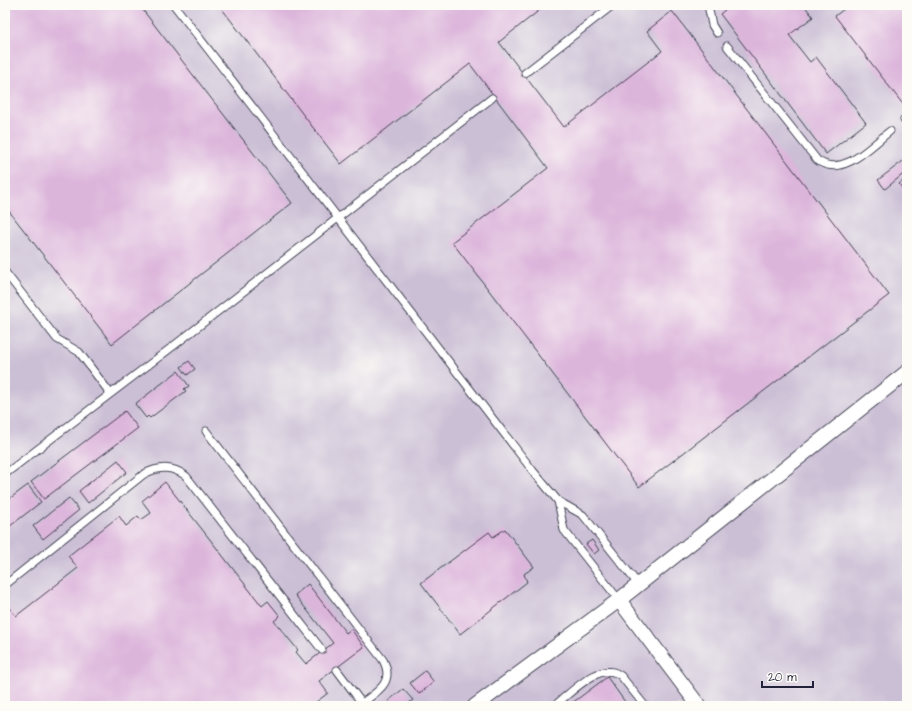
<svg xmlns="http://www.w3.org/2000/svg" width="912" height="711" viewBox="0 0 912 711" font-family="'Architects Daughter',sans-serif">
<rect width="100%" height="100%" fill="#fdfcf7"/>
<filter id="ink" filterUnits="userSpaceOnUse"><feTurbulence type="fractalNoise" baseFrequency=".025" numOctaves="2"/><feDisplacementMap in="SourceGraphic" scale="8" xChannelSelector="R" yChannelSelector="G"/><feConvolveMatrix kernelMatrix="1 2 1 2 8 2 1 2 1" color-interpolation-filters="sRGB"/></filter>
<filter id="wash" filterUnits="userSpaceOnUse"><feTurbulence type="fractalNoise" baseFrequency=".012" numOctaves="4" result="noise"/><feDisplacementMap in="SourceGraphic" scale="16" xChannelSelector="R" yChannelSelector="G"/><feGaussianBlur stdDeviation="0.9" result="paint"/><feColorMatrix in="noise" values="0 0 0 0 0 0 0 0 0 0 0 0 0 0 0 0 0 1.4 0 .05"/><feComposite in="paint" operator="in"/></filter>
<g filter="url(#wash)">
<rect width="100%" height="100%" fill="#f2ebd3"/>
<rect fill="#cbbfd5" x="5" y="5" width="902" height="701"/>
<g id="blocks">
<g fill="#dcb5db">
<polygon points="5,5 139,5 292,203 112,344 5,206"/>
<polygon points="219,5 546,5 499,42 564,127 662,51 647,31 672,11 889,295 639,487 452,242 548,168 470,64 341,164"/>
<polygon points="731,5 804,5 813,17 789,35 810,62 816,57 866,123 826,154 720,14"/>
<polygon points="849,5 905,5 907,8 907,106 905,107 835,16"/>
<polygon points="907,158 907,171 885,189 878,180"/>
<polygon points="907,178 907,194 899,184"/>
<polygon points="189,361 195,369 187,375 181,367"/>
<polygon points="178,371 189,386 184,389 186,391 150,418 148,416 146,418 135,404"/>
<polygon points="125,411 138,428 44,499 31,482"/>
<polygon points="118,460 127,472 88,503 79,491"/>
<polygon points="165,482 262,606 268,601 280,616 274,621 298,650 296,652 306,664 333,643 295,595 308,584 346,633 351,629 364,647 319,681 328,693 311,706 5,706 5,605 6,604 16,616 78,568 68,556 119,516 126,526 138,516 141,520 151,513 142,501"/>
<polygon points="28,485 41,502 5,530 5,502"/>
<polygon points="69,498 79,510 43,539 33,526"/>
<polygon points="505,529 534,567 524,574 527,582 460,634 421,583 489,532 493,537"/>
<polygon points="592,540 599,550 594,554 586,544"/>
<polygon points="425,671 434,682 419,694 410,683"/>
<polygon points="607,677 628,706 568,706"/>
<polygon points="403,689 413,700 405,706 391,706 388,701"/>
</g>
</g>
</g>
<g filter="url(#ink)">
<use href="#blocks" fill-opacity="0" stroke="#414052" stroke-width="1"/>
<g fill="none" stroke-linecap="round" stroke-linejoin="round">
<defs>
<g id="lane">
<polyline points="174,5 533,471 558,501 583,515 638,584"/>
<polyline points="708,5 712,25 717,33"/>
<path d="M727,46L817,160C842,179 871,146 890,131"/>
<polyline points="525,73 613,5"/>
<polyline points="904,120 907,118"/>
<polyline points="5,272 57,339 79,352 110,393"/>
<path d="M206,431L383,660C396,684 375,693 358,706"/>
<polyline points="5,474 176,344 492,98"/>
<polyline points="558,501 564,530 619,600"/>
<path d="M5,585L144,474C160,466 172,466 186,476L322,650"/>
<polyline points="337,670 364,706"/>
<path d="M554,706C570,694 601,659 621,676L645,706"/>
</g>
<g id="street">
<polyline points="619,600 699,706"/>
<polyline points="475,706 619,600 907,372"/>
</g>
</defs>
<use href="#lane" stroke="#414052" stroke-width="9"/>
<use href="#street" stroke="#414052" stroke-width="16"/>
<use href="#lane" stroke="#fff" stroke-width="7"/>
<use href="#street" stroke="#fff" stroke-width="14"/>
</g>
</g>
<rect width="912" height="711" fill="none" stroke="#fdfcf7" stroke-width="20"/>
<path d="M762 681v6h51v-6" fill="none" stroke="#22223b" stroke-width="2"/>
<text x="768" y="681" font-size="12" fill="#22223b" stroke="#fdfcf7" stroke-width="3" paint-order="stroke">20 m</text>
</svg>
